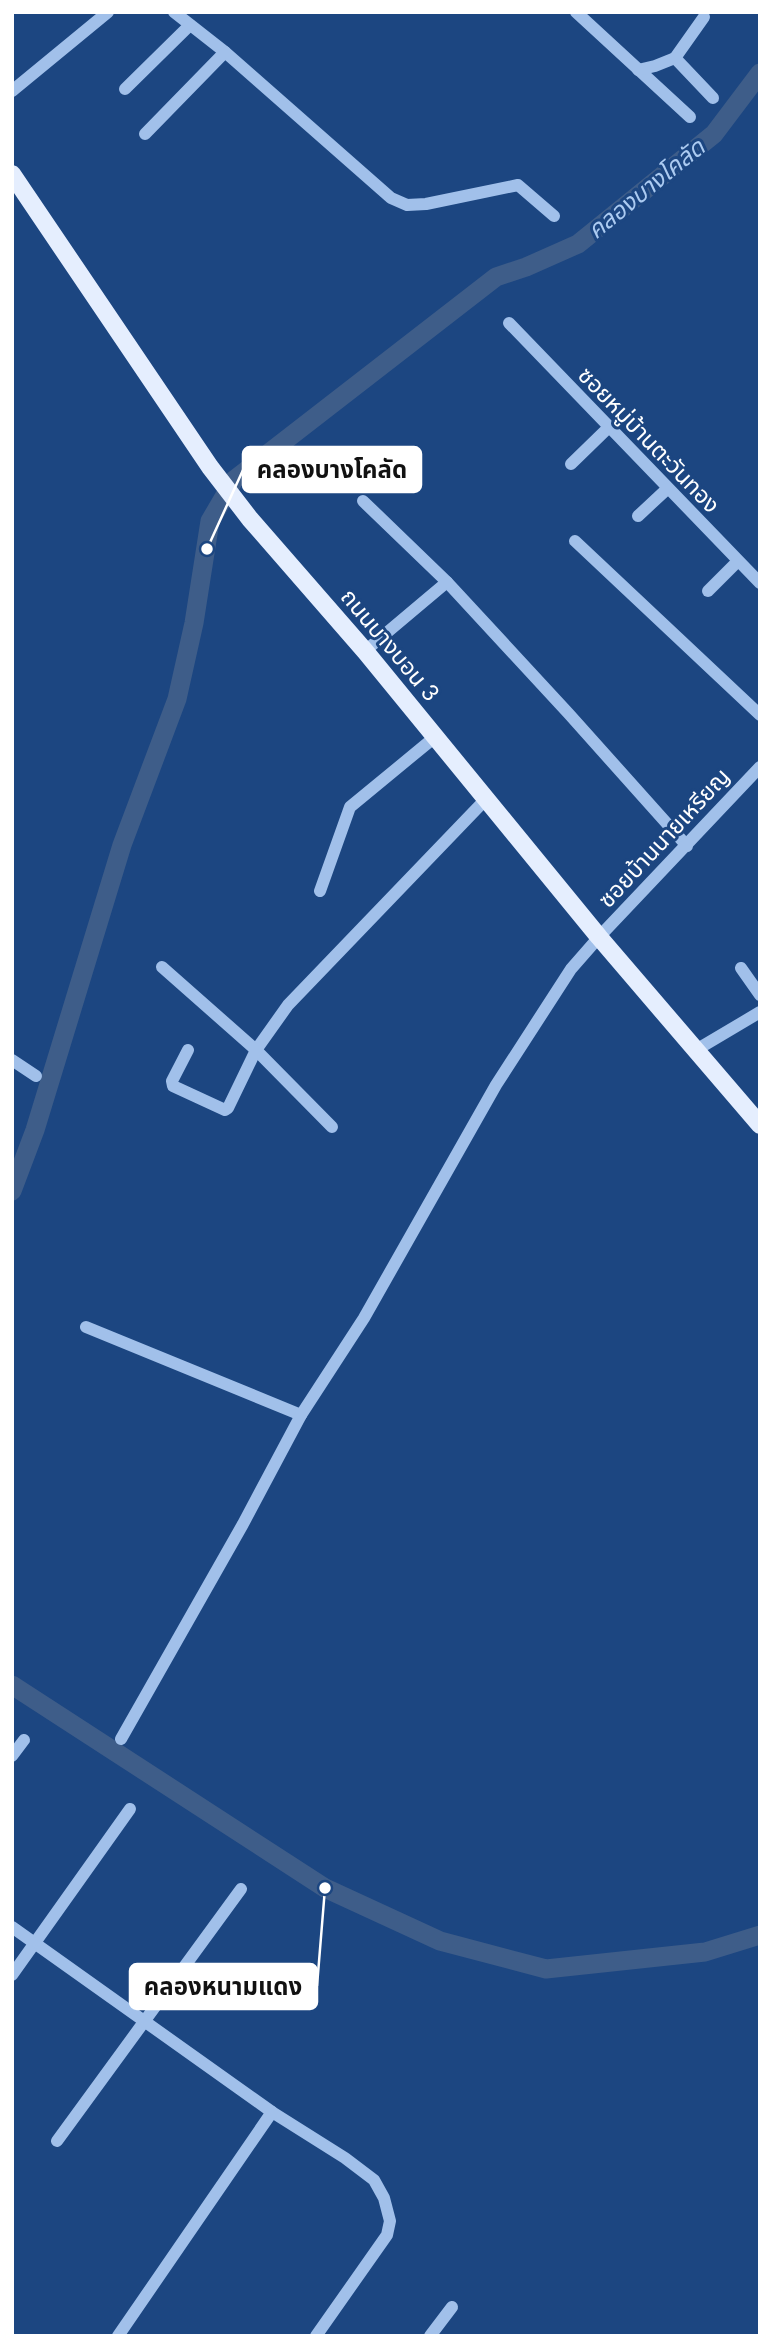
<svg xmlns="http://www.w3.org/2000/svg" width="772" height="2348" viewBox="0 0 772 2348" font-family="Lato,'Noto Sans Thai',sans-serif">
<rect width="100%" height="100%" fill="#1c4681"/>
<g fill="none" stroke-linecap="round" stroke-linejoin="round">
<g stroke="#3e5d89" stroke-width="19">
<polyline points="12,1191 35,1130 122,845 177,699 194,623 210,521 234,480 496,277 526,267 578,244 714,134 760,73"/>
<polyline points="12,1685 325,1888 440,1941 546,1969 705,1952 760,1935"/>
</g>
<g stroke="#a1c0ea" stroke-width="12">
<polyline points="174,12 225,52 391,198 407,205 426,204 518,185 554,216"/>
<polyline points="576,12 690,117"/>
<polyline points="704,17 675,58 713,98"/>
<polyline points="638,70 655,66 675,58"/>
<polyline points="125,89 190,25"/>
<polyline points="12,91 108,12"/>
<polyline points="145,134 225,52"/>
<polyline points="509,323 760,583"/>
<polyline points="571,464 608,428"/>
<polyline points="363,501 447,582 569,714 687,846"/>
<polyline points="638,516 667,489"/>
<polyline points="575,541 760,715"/>
<polyline points="708,591 737,562"/>
<polyline points="365,651 447,582"/>
<polyline points="320,891 350,807 435,737"/>
<polyline points="162,967 256,1050 332,1127"/>
<polyline points="741,968 760,995"/>
<polyline points="188,1050 172,1081 173,1086 225,1110 228,1108 256,1050 288,1005 486,799"/>
<polyline points="696,1050 760,1012"/>
<polyline points="12,1060 36,1076"/>
<polyline points="86,1327 301,1415"/>
<polyline points="121,1739 243,1524 301,1415 364,1318 496,1085 571,969 599,937 760,767"/>
<polyline points="12,1756 24,1740"/>
<polyline points="12,1927 272,2112 345,2158 374,2180 384,2198 390,2221 387,2235 316,2336"/>
<polyline points="12,1975 130,1809"/>
<polyline points="57,2141 241,1889"/>
<polyline points="118,2336 272,2112"/>
<polyline points="430,2336 452,2307"/>
</g>
<polyline stroke="#e5eefe" stroke-width="18" points="12,174 210,467 250,519 365,651 599,937 760,1125"/>
</g>
<g text-anchor="middle" stroke-width="6" stroke-linejoin="round" paint-order="stroke">
<g font-size="23" fill="#fff" stroke="#1c4681">
<text transform="translate(649 440) rotate(46)" y="8">ซอยหมู่บ้านตะวันทอง</text>
<text transform="translate(390 645) rotate(50)" y="8">ถนนบางบอน 3</text>
<text transform="translate(664 838) rotate(-47)" y="8">ซอยบ้านนายเหรียญ</text>
</g>
<g font-size="24" font-style="italic" fill="#accbf1" stroke="#1c4681">
<text transform="translate(646 189) rotate(-39)" y="8">คลองบางโคลัด</text>
</g>
</g>
<path fill="none" stroke="#fff" stroke-width="2.5" d="M207 549L243 470M325 1888L317 1986"/>
<g fill="#fff" stroke="#1c4681" stroke-width="2.5">
<circle cx="207" cy="549" r="7"/>
<circle cx="325" cy="1888" r="7"/>
</g>
<g fill="#fff" stroke="#fff" stroke-width="2.5">
<rect x="243" y="447" width="178" height="45" rx="7"/>
<rect x="130" y="1964" width="187" height="45" rx="7"/>
</g>
<g font-size="24" text-anchor="middle" font-weight="bold" fill="#111">
<text x="332" y="478">คลองบางโคลัด</text>
<text x="223" y="1995">คลองหนามแดง</text>
</g>
<rect width="772" height="2348" fill="none" stroke="#ffffff" stroke-width="28"/>
</svg>
